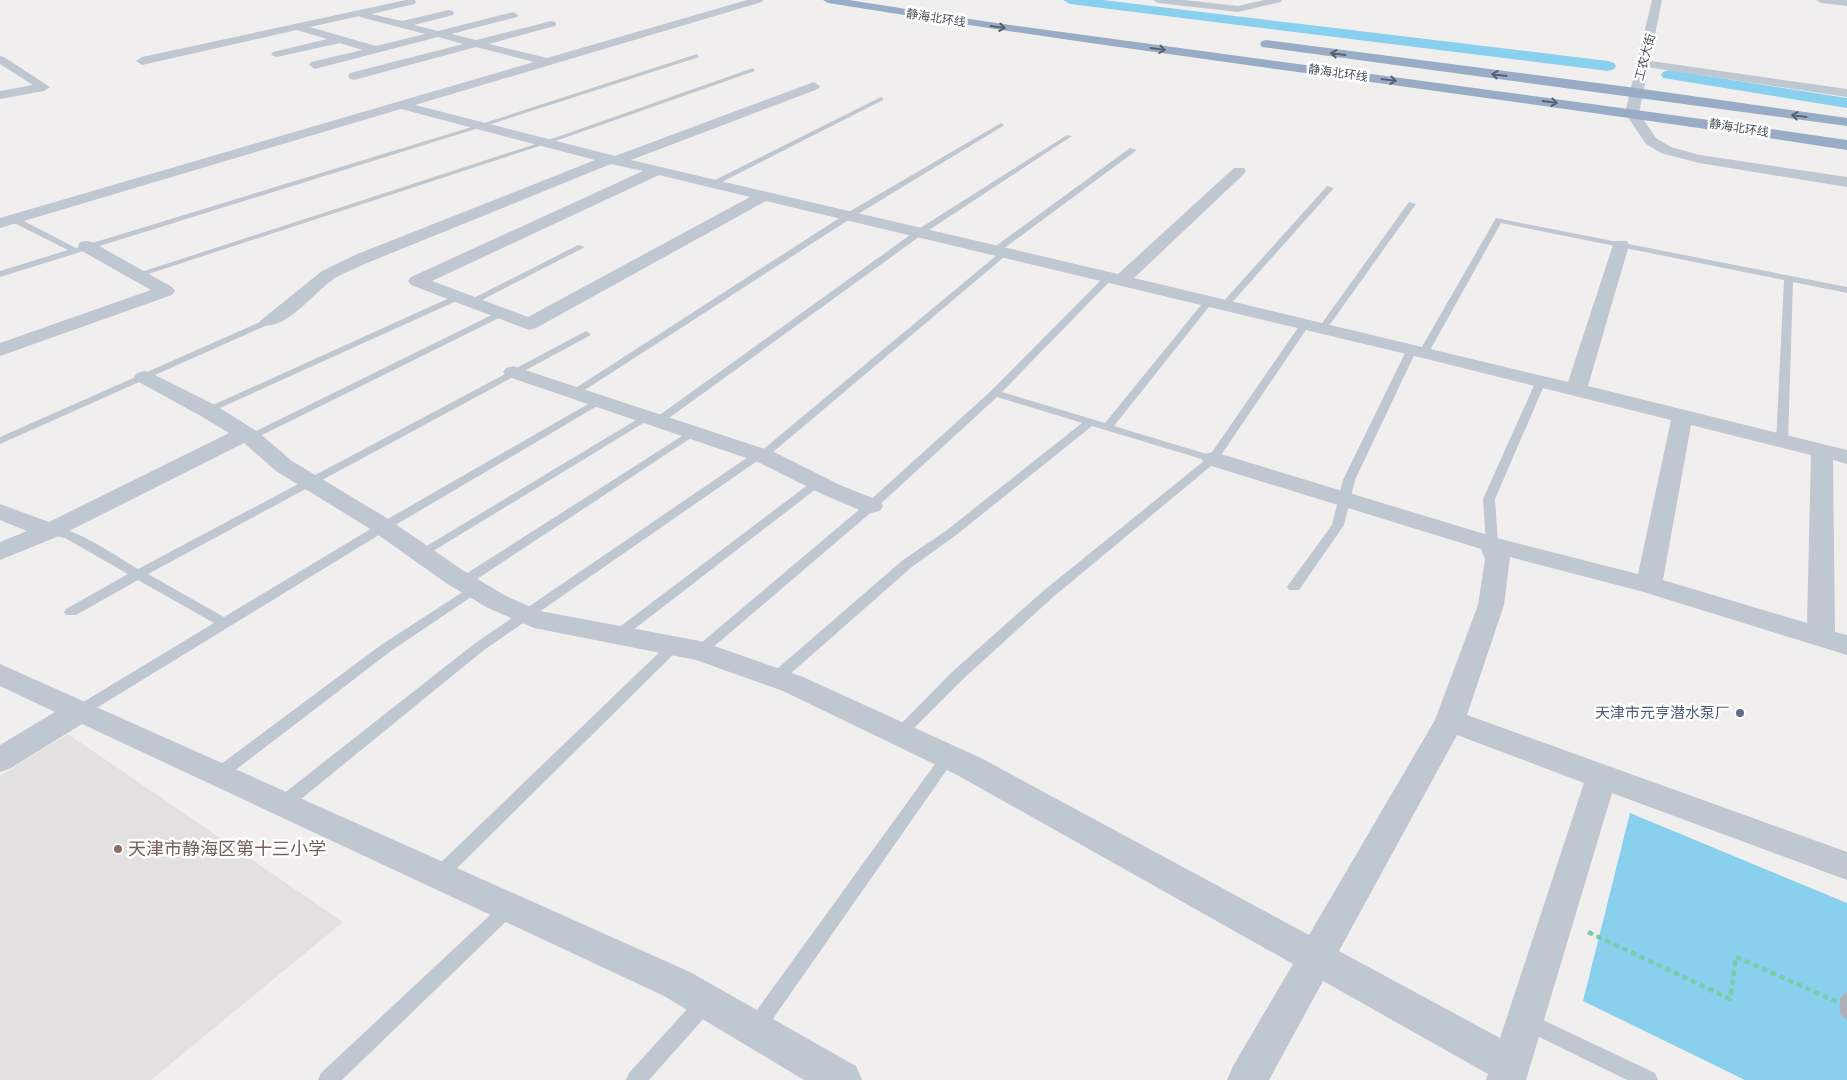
<svg xmlns="http://www.w3.org/2000/svg" width="1847" height="1080" viewBox="0 0 1847 1080" font-family="Lato,'Noto Sans SC',sans-serif">
<rect width="100%" height="100%" fill="#f1efee"/>
<polygon fill="#e2e0e0" points="68,734 343,922 151,1080 0,1080 0,776"/>
<polygon fill="#88d0ee" points="1630,813 1847,903 1847,1080 1745,1080 1583,1001"/>
<g fill="none" stroke-linecap="round" stroke-linejoin="round">
<g fill="#88d0ee" fill-rule="evenodd">
<polygon points="1063,0 1103,0 1608,61 1614,63 1616,66 1614,69 1608,71 1070,4"/>
<polygon points="1669,70 1847,98 1847,108 1663,78 1661,75 1663,72"/>
</g>
<polyline stroke="#73cea9" stroke-width="4.5" stroke-dasharray="5.5 4" stroke-linecap="butt" points="1588,932 1730,999 1736,957 1840,1003"/>
<g fill="#bfc7d1" fill-rule="evenodd">
<polygon points="697,54 699,57 482,127 0,277 0,271 68,250 10,221 10,217 16,217 76,248 478,125"/>
<polygon points="753,68 755,71 564,138 139,277 133,277 132,275 560,136"/>
<polygon points="881,97 883,98 883,100 716,185 709,183"/>
<polygon points="1001,123 1004,125 1003,126 853,217 577,395 573,396 568,393 847,213"/>
<polygon points="1067,135 1072,136 923,234 662,423 654,423 653,421 654,419 917,230"/>
<polygon points="1130,148 1137,150 999,252 993,252 993,248"/>
<polygon points="1327,186 1334,188 1228,307 1222,307 1222,303"/>
<polygon points="1409,202 1416,204 1326,330 1320,330 1320,326"/>
<polygon points="1496,218 1847,287 1847,293 1793,282 1788,442 1786,444 1782,445 1776,442 1784,280 1501,223 1429,352 1424,355 1421,354 1419,352"/>
<polygon points="578,245 585,247 474,304 468,304 466,302"/>
<polygon points="1003,250 1010,252 766,458 760,459 484,650 290,808 284,809 278,808 276,803 278,798 474,644 754,453 760,452"/>
<polygon points="1109,274 1112,275 1112,279 1002,392 1105,423 1206,299 1212,299 1212,303 1114,426 1210,455 1302,322 1308,322 1310,324 1217,461 1052,598 962,680 904,738 899,740 894,738 891,734 952,672 1042,592 1205,460 1092,426 955,536 913,566 781,682 771,682 769,678 771,674 903,560 947,530 1082,423 997,397 875,509 705,654 695,654 693,651 695,648 867,503 991,391 1106,275"/>
<polygon points="458,294 463,297 461,299 211,412 203,412 202,410"/>
<polygon points="502,310 507,313 505,315 254,439 246,439 244,437"/>
<polygon points="269,318 274,321 272,323 0,444 0,437"/>
<path d="M586,331L591,334L589,336L148,574L224,617L379,524L595,400L599,399L604,402L387,530L85,715L80,716L75,715L73,711L75,707L214,623L138,580L76,615H66L64,612L66,609L128,574L65,538L46,534L44,531L46,528C69,522 117,557 138,569Z"/>
<polygon points="1412,346 1417,349 1355,480 1344,525 1299,590 1289,590 1287,587 1289,584 1332,525 1343,480 1407,349"/>
<polygon points="1541,378 1546,381 1495,499 1498,544 1496,547 1488,547 1486,544 1483,499 1536,381"/>
<polygon points="646,414 650,415 651,417 650,419 425,556 421,557 415,553"/>
<polygon points="693,429 697,430 698,432 697,434 468,585 458,585 456,582 458,579"/>
<polygon points="817,479 823,483 821,485 624,637 614,637 612,634 614,631 813,481"/>
<polygon points="475,584 480,585 482,588 480,591 391,651 225,778 219,780 213,778 211,774 213,770 381,645"/>
<polygon points="675,640 680,642 682,645 680,648 445,880 439,882 433,880 430,875 433,870 670,642"/>
<polygon points="948,751 953,753 956,757 953,761 763,1033 756,1036 749,1033 746,1027 749,1021 943,753"/>
<polygon points="509,900 515,903 518,908 515,913 342,1080 318,1080 321,1073 503,903"/>
<polygon points="706,993 713,996 715,1002 713,1008 649,1080 626,1080 629,1073 699,996"/>
<polygon points="1526,1012 1655,1073 1658,1080 1627,1080 1519,1027 1516,1021 1519,1015"/>
</g>
<g fill="#bfc7d1" fill-rule="evenodd">
<path d="M406,0H415L416,2L415,4L371,14L402,21L449,10L453,11L454,13L453,15L414,25L438,31L513,12L518,15L517,17L451,34L476,40L551,21L555,22L556,24L555,26L489,44L547,58L747,0H763L762,2L415,105L615,156L814,82L820,86L818,89L631,160L1118,274L1234,168H1244L1246,171L1244,174L1134,278L1568,382L1613,245L1615,241H1627L1629,245L1588,386L1847,450V464L1833,460L1835,632L1847,635V655L1640,591L1510,557L1504,605L1467,715L1847,852V880L1612,793L1526,1080H1486L1488,1074L1323,981L1269,1080H1227L1233,1066L1293,964L959,776L783,691L696,660L534,628L488,608L446,583L367,527L276,471L244,443L59,536L0,560V542L27,531L0,520V504L49,522L229,433L199,415L137,381L134,377L137,373L144,371L151,373L215,405L258,432L292,461L385,517L464,571L506,596L540,611L700,641L803,677L981,758L1309,935L1435,720L1478,605L1485,559L1481,549L1205,464L1202,459L1205,454L1213,452L1221,454L1501,539L1638,574L1671,420L1423,358L766,201L536,328L529,330L411,285L408,281L411,277L643,171L611,164L367,263C357,268 345,272 335,278C316,290 286,331 262,325L260,321L322,271L355,255L595,160L401,109L0,228V218L534,62L476,47L354,80L350,79L348,76L350,73L463,44L438,37L315,69L309,65L311,62L362,50L340,43L277,57L273,56L271,54L273,52L327,39L297,30L142,65L136,61L142,57ZM360,16V17L425,34L376,46L310,27ZM659,175L750,197L528,317L432,281ZM1691,425L1811,455L1807,623L1663,580ZM1457,735L1584,783L1500,1038L1339,951Z"/>
<polygon points="1153,0 1185,0 1238,6 1264,0 1282,0 1281,2 1238,12 1158,3"/>
<polygon points="1816,0 1847,0 1847,6 1821,3"/>
<polygon points="0,56 4,57 50,87 44,91 0,99 0,91 33,85 0,64"/>
<polygon points="1644,60 1847,89 1847,97 1640,66 1638,64 1640,62"/>
<polygon points="1632,109 1637,110 1656,138 1671,147 1700,155 1847,177 1847,187 1699,163 1661,153 1646,144 1625,113"/>
<polygon points="86,241 92,242 172,287 175,291 172,295 0,356 0,343 151,290 80,250 78,246 80,242"/>
<polygon points="513,366 774,452 840,485 880,501 883,506 880,511 871,513 862,511 824,495 758,462 506,376 503,372 506,368"/>
<polygon points="0,664 690,972 856,1066 862,1080 804,1080 664,996 82,724 11,768 0,772 0,745 55,712 0,686"/>
</g>
<polygon fill="#bfc7d1" fill-rule="evenodd" points="1652,0 1662,0 1639,113 1637,116 1627,116 1625,113"/>
<g fill="#99acc6" fill-rule="evenodd">
<path d="M823,0H849L989,22L1694,118L1847,140V150C1508,98 1167,58 828,3Z"/>
<polygon points="1266,40 1636,88 1847,118 1847,126 1262,47 1260,44 1262,41"/>
</g>
</g>
<polygon fill="#aeb0b6" points="1847,991 1847,1020 1840,1014 1840,998"/>
<defs><path id="oneway-shaft" d="M-6 0H5M1.5-3L5.5 0L1.5 3" fill="none" stroke-width="1.6" stroke-linecap="round" stroke-linejoin="round" transform="scale(1.25)"/></defs>
<g stroke="#576271">
<use href="#oneway-shaft" transform="translate(998 27) rotate(8)"/>
<use href="#oneway-shaft" transform="translate(1158 49) rotate(8)"/>
<use href="#oneway-shaft" transform="translate(1338 54) rotate(-173)"/>
<use href="#oneway-shaft" transform="translate(1499 75) rotate(-173)"/>
<use href="#oneway-shaft" transform="translate(1389 80) rotate(8)"/>
<use href="#oneway-shaft" transform="translate(1550 102) rotate(8)"/>
<use href="#oneway-shaft" transform="translate(1799 116) rotate(-172)"/>
</g>
<circle fill="#5c6f8a" stroke="#fff" stroke-width="2" cx="1740" cy="713" r="5"/>
<circle fill="#8d6e63" stroke="#fff" stroke-width="2" cx="118" cy="849" r="5"/>
<g text-anchor="middle" stroke-width="5" stroke-linejoin="round" paint-order="stroke">
<g font-size="12" fill="#46505c" stroke="#fff">
<text transform="translate(936 18) rotate(9)" y="4">静海北环线</text>
<text transform="translate(1645 57) rotate(-75)" y="4">工农大街</text>
<text transform="translate(1338 73) rotate(8)" y="4">静海北环线</text>
<text transform="translate(1739 128) rotate(9)" y="4">静海北环线</text>
</g>
<g font-size="15" fill="#4e5e75" stroke="#fff" text-anchor="end">
<text x="1730" y="718">天津市元亨潜水泵厂</text>
</g>
<g font-size="18" fill="#785e54" stroke="#fff" text-anchor="start">
<text x="128" y="855">天津市静海区第十三小学</text>
</g>
</g>
</svg>
